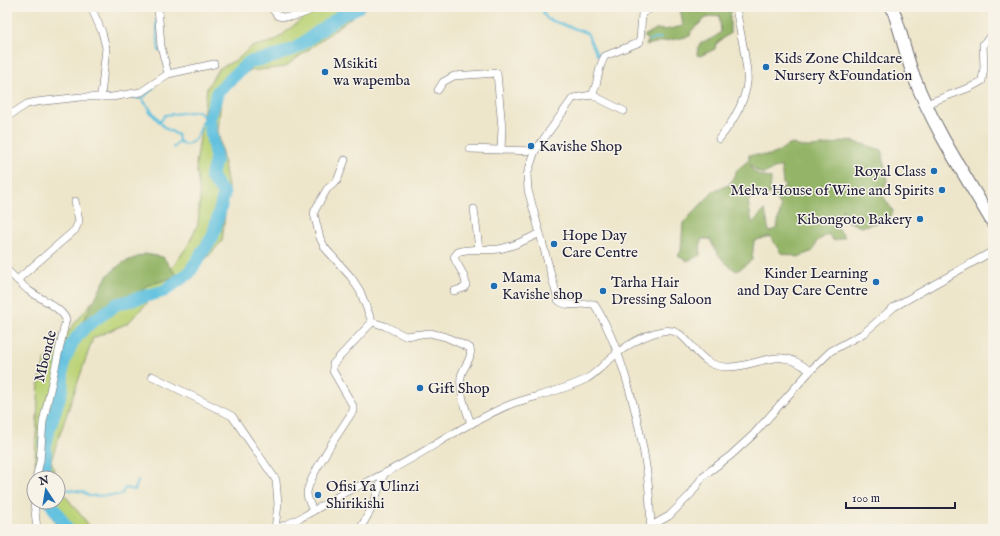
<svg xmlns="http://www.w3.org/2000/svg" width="1000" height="536" viewBox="0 0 1000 536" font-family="'IM FELL English',serif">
<rect width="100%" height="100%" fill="#f7f3e8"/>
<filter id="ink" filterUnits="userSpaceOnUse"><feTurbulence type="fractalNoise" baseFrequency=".025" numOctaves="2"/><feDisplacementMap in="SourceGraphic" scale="8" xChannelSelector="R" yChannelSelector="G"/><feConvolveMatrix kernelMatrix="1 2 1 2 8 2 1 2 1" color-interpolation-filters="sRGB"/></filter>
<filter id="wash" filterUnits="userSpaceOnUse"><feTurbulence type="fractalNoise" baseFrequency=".012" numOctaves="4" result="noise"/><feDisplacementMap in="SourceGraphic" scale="16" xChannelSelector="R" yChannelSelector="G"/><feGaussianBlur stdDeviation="0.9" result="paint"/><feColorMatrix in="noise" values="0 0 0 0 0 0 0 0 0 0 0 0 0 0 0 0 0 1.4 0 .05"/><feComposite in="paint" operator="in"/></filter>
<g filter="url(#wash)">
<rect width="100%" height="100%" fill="#eee6cb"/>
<g fill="#bbd377" stroke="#6e7a59">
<polygon points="316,7 368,7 364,8 285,67 249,71 227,84 221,98 218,130 228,187 222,241 194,272 149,301 128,323 93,338 51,460 56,478 40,478 35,460 39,380 45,361 91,303 143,278 171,269 187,247 198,224 200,197 196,165 207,88 218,69 238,59 251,47 275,41"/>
<polygon points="58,487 59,488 92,529 58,529 45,502 58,502"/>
</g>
<g fill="#94b568" stroke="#5b6c52" fill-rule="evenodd">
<path d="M680,7H734L730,14V33L716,44L715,49L700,56L697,55C698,38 706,43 716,36C718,35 719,33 721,32L719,15L706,18L691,31L690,36L646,45L648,41L644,36L656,29L665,30L683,26Z"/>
<path d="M849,140L882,150L887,181L883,190V196L893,211L890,219L861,227L847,221L843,208L841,217L832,222L845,237L834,241L828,234L816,242L813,251L798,257L781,253L770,236L754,241L752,260L737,271C724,264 716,253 710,239H701L700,255L687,261L678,256L681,251L683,223L715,190L729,185L737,170L749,160V155C758,154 766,157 774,154C783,150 781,147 793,144C805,151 836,144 849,140ZM750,163L756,171L763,174L781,166L783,184L787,186L777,191L775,197L781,207L777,228L769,232L765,210L752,223L748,201L755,196L770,194L771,178C761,177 752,174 750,163Z"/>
<polygon points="145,254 163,257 177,276 146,286 127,304 104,314 70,345 107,276 122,263"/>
</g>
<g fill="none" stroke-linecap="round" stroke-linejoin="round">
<g stroke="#60c1df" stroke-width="2">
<polyline points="540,7 547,19 587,33 597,55 604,53"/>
<polyline points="156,20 159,51"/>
<polyline points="649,40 661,38"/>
<polyline points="154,87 142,99 159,120 161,121 165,115 199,111 204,118"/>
<polyline points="132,97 141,99"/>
<polyline points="149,111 165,128 178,135 179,141"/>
<path d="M173,148L179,141L185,145C200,141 199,128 205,117C207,114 211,110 213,107"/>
<polyline points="58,488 83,492 89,496 121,495 125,488 135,490 138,481"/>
</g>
<g stroke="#60c1df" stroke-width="13">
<polyline points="44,478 46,439 62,389 63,364 72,343 85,327 117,304 164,291 189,273 213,236 224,194 211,177 216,159 209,120 218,91 249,62 273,57 296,48 343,14 358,7"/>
<polyline points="50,502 67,529"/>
</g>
</g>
</g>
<g filter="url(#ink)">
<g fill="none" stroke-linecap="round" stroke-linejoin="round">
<defs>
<g id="minor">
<polyline points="91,7 102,32 106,48 101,97"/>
<polyline points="158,7 161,46 168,74"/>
<path d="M271,7L278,16C291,19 305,14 316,7"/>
<polyline points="438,90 443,82 454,76 497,73 502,128 501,149"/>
<path d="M592,95C599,83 597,68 605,56L640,42L642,13L654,7"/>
<polyline points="926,104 971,87 982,81 984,67 983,44 993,34"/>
<path d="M624,111L592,95L573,98L535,151L527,175L528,190L558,300C567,309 583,302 594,304C625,351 648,452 650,508C650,514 652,523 649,529"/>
<polyline points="7,117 27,104 36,102 81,97 112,97 141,92 168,74 214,64"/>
<path d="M719,139C733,122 750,95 747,72C745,50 739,28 736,7"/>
<polyline points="470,149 535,151"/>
<polyline points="345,160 337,181 327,189 315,210 314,214 320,238 325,248 351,277 360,291 372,322"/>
<polyline points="474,209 479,249"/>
<path d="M7,270C14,277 21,284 28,290C40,299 59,306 66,319L43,422L40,461L36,478"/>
<polyline points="17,280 75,230 79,221 75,201"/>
<path d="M454,291L464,288L466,285C465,272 458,268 454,257L458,252C471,247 485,251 499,249C513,247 527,239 540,233"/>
<polyline points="152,376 232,416 276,480 278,504 275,529"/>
<polyline points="34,492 34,500"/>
<polyline points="34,502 37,529"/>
<path d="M313,511C311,506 307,499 307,493C308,477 343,426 353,411V406L333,371V364L372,322L385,326L405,336L430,333L446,337L470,348C473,360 462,367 461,377C459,393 466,409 471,424"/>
<polyline points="651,526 669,516 691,494 703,476 730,456 753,435 810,371 831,351 864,333 894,307 993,251"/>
<path d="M275,529C301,520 319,507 342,494C356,487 370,481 383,474C413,459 441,440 470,424C485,417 501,407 517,402C540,395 564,390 586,379C594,375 602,366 609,360C624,347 643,335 662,331C692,325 692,369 730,367C763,365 780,345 810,371"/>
<polyline points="360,529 372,508 384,474"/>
</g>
<path id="primary" d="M892,7C901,30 905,54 914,77C934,129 965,175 993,223"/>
</defs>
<use href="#minor" stroke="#69676d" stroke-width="8"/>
<use href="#primary" stroke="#69676d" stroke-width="14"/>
<use href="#minor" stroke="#fff" stroke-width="7"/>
<use href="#primary" stroke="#fff" stroke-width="12"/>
</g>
</g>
<g fill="#1f6fb2" stroke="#f7f3e8" stroke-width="1.5">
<circle cx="766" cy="67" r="4"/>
<circle cx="325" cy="72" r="4"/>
<circle cx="531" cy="146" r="4"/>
<circle cx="934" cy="171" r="4"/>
<circle cx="942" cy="190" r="4"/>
<circle cx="920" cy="219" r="4"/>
<circle cx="554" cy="244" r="4"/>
<circle cx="876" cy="282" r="4"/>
<circle cx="494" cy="286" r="4"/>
<circle cx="603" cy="291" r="4"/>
<circle cx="420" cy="388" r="4"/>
<circle cx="318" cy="495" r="4"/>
</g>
<g text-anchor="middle" stroke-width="3" stroke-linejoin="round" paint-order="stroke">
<g font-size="15" fill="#22223b" stroke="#f7f3e8" text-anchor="start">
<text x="774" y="63">Kids Zone Childcare<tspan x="774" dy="17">Nursery &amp;Foundation</tspan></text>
<text x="333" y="68">Msikiti<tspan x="333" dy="17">wa wapemba</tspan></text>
<text x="539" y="151">Kavishe Shop</text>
<text x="926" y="176" text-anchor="end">Royal Class</text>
<text x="934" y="195" text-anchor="end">Melva House of Wine and Spirits</text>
<text x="912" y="224" text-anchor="end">Kibongoto Bakery</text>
<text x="562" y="240">Hope Day<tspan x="562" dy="17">Care Centre</tspan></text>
<text x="868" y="278" text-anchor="end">Kinder Learning<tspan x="868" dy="17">and Day Care Centre</tspan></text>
<text x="502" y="282">Mama<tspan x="502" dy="17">Kavishe shop</tspan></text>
<text x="611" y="287">Tarha Hair<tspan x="611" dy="17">Dressing Saloon</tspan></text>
<text x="428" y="393">Gift Shop</text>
<text x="326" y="491">Ofisi Ya Ulinzi<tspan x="326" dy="17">Shirikishi</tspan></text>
</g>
<g font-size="15" fill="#22223b" stroke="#f7f3e8">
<text transform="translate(45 356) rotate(-76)" y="5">Mbonde</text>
</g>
</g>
<rect width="1000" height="536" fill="none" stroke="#f7f3e8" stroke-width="24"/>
<g transform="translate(46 490) rotate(348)"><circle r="19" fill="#f7f3e8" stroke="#a29fa3"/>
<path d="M0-3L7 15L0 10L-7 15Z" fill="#1f6fb2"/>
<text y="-6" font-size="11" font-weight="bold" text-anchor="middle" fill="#22223b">N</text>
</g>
<path d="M846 502v6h109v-6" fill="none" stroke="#22223b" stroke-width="2"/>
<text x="852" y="502" font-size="12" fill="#22223b" stroke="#f7f3e8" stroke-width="3" paint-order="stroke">100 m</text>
</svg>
